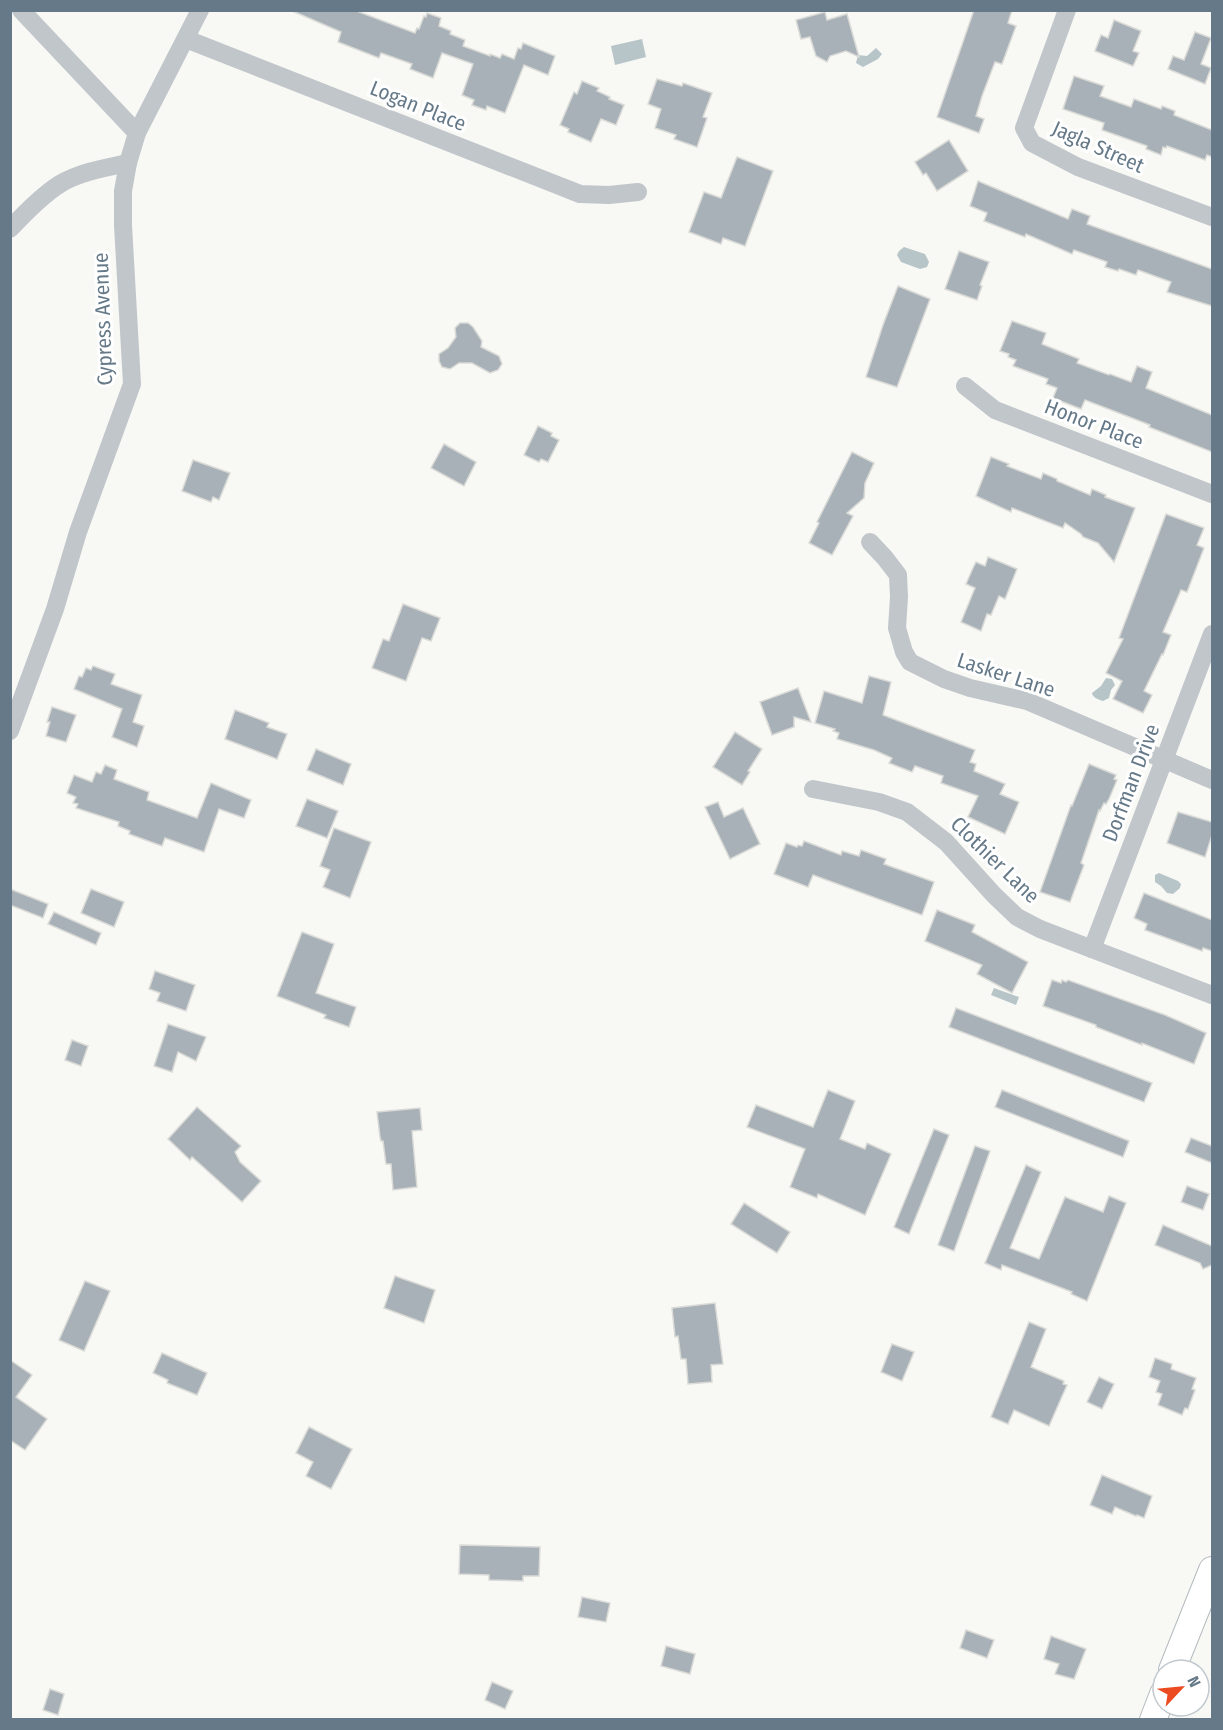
<svg xmlns="http://www.w3.org/2000/svg" width="1223" height="1730" viewBox="0 0 1223 1730" font-family="'Fira Sans Condensed',sans-serif">
<rect width="100%" height="100%" fill="#f8f8f5"/>
<g fill="#b7c5c9">
<polygon points="642,39 646,57 615,65 611,46"/>
<polygon points="876,48 882,54 878,59 863,67 856,63 858,55 867,56"/>
<polygon points="904,247 925,254 929,262 927,267 920,269 901,262 897,255 899,251"/>
<path d="M1106,678L1112,679L1115,685L1111,690L1109,698L1103,701C1099,700 1092,697 1092,693L1101,686Z"/>
<polygon points="1159,873 1178,881 1181,884 1180,888 1173,894 1167,893 1161,886 1155,882 1155,875"/>
<polygon points="994,988 1019,997 1016,1005 991,995"/>
</g>
<g fill="#a7b1b7" stroke="#dadad7" stroke-width="1.5">
<polygon points="290,10 354,10 415,33 417,28 419,29 424,16 426,17 427,13 441,18 439,26 451,31 450,34 465,40 463,46 490,56 490,54 500,58 502,54 514,59 518,48 521,49 523,43 555,56 548,75 524,65 505,113 487,106 486,110 472,105 474,100 462,95 473,64 442,53 433,78 410,69 412,64 381,53 379,58 338,42 341,32"/>
<polygon points="974,10 1012,10 1008,23 1016,26 1002,64 995,62 982,96 976,116 984,119 979,133 937,117"/>
<polygon points="825,12 827,20 847,14 859,57 846,51 830,56 827,62 816,56 810,37 801,39 796,20"/>
<polygon points="1114,20 1141,31 1133,51 1139,53 1133,66 1095,51 1101,35 1108,38"/>
<polygon points="1195,32 1211,38 1201,64 1211,68 1205,84 1168,69 1173,56 1184,60"/>
<polygon points="1074,76 1104,86 1100,96 1131,107 1134,99 1161,109 1162,106 1175,111 1174,115 1212,130 1212,157 1207,155 1205,160 1167,146 1166,148 1163,147 1161,155 1146,149 1147,146 1102,130 1104,123 1063,109"/>
<polygon points="657,79 682,86 683,83 712,93 703,117 707,118 697,147 674,139 676,135 655,128 661,109 648,104"/>
<polygon points="582,81 599,88 597,91 610,97 609,99 624,105 616,125 601,119 591,142 568,132 569,129 560,125 574,92 577,94"/>
<polygon points="949,140 968,171 937,191 926,173 923,175 915,162"/>
<polygon points="737,157 773,171 745,246 723,238 721,244 689,232 704,192 721,198"/>
<polygon points="978,181 1068,219 1072,209 1090,216 1087,224 1212,269 1212,306 1167,292 1171,282 1138,270 1136,275 1119,269 1118,271 1105,267 1107,262 1074,250 1072,254 1026,234 1025,237 984,221 987,213 970,206"/>
<polygon points="959,251 989,262 980,285 982,286 977,300 945,289"/>
<polygon points="898,286 930,299 897,387 866,377 883,325"/>
<polygon points="1012,321 1046,333 1042,344 1079,359 1077,363 1109,375 1110,374 1131,382 1137,366 1152,372 1146,388 1212,415 1212,452 1149,427 1150,425 1085,400 1081,409 1053,398 1057,388 1046,384 1048,379 1013,366 1016,360 1008,357 1009,354 1000,351"/>
<polygon points="460,323 468,323 473,327 482,341 481,347 499,356 502,364 498,370 490,373 472,363 459,363 450,369 442,367 439,361 439,354 448,348 456,337 455,328"/>
<polygon points="538,426 552,433 551,436 559,440 548,462 541,459 539,462 524,455"/>
<polygon points="444,444 476,462 464,486 431,468"/>
<polygon points="852,452 874,463 865,483 864,498 847,513 853,516 832,555 809,543 819,523 817,522"/>
<polygon points="991,457 1009,464 1007,466 1041,479 1043,473 1057,479 1057,481 1090,495 1092,489 1106,495 1105,497 1135,508 1114,562 1098,543 1083,537 1081,534 1065,523 1063,528 1012,508 1011,512 976,496"/>
<polygon points="193,460 230,473 219,500 213,497 211,502 182,491"/>
<polygon points="1166,514 1204,528 1197,545 1204,548 1187,592 1181,590 1163,632 1171,635 1163,655 1162,654 1144,691 1152,695 1143,713 1113,699 1122,681 1106,673 1123,639 1119,638"/>
<polygon points="988,557 1017,569 1005,599 999,596 991,615 987,614 981,631 961,622 975,588 966,584 973,568 976,562 985,566"/>
<polygon points="403,604 440,618 431,641 422,638 406,681 372,668 383,639 389,641"/>
<polygon points="93,666 115,674 111,684 142,695 133,722 144,726 137,747 112,737 122,709 74,689 79,676 82,677 86,668 91,670"/>
<polygon points="869,676 891,682 883,715 975,750 970,762 976,764 974,771 1005,784 1000,794 1019,802 1005,834 968,817 978,796 941,783 943,776 915,766 912,772 889,763 892,758 874,750 837,739 839,733 833,731 835,729 815,723 824,691 862,703"/>
<polygon points="798,688 811,722 794,717 794,727 772,735 760,702"/>
<polygon points="52,707 76,715 66,742 46,736 50,722 47,722"/>
<polygon points="235,710 269,723 267,727 287,734 277,759 225,739"/>
<polygon points="735,732 762,749 748,771 750,772 742,785 713,767"/>
<polygon points="316,749 351,764 343,785 307,770"/>
<polygon points="1089,764 1116,775 1114,779 1117,780 1109,799 1106,804 1104,803 1100,811 1099,810 1081,863 1084,865 1070,902 1040,892 1071,805 1072,806"/>
<polygon points="105,765 117,770 114,779 149,792 147,800 197,818 211,783 251,800 244,818 219,809 204,852 165,838 162,846 129,834 130,831 118,826 119,822 76,808 78,804 73,803 76,797 67,793 74,775 92,782 96,772 101,774"/>
<polygon points="307,799 338,811 327,838 296,826"/>
<polygon points="718,802 724,817 743,808 760,844 730,859 705,807"/>
<polygon points="1178,812 1212,822 1212,835 1205,857 1167,843"/>
<polygon points="334,828 371,842 350,898 323,887 330,870 320,866"/>
<polygon points="804,841 841,855 842,851 859,856 861,850 886,859 884,864 934,882 922,915 813,875 808,887 774,874 786,843 797,847 798,845 802,846"/>
<polygon points="10,889 48,904 43,918 10,905"/>
<polygon points="91,889 124,902 114,927 81,913"/>
<polygon points="1144,893 1212,920 1212,951 1203,948 1202,951 1145,930 1147,924 1134,918"/>
<polygon points="937,910 975,925 972,932 1028,962 1012,993 977,974 982,965 925,941"/>
<polygon points="54,912 101,933 96,945 48,924"/>
<polygon points="302,932 334,944 316,993 356,1007 349,1027 324,1018 326,1015 277,996"/>
<polygon points="155,971 195,985 186,1011 157,1001 160,993 149,989"/>
<polygon points="1052,980 1061,983 1062,980 1066,982 1068,980 1165,1015 1206,1033 1194,1064 1142,1043 1142,1045 1096,1027 1096,1025 1043,1006"/>
<polygon points="956,1008 1152,1083 1144,1102 949,1027"/>
<polygon points="168,1024 206,1037 196,1061 178,1052 172,1072 154,1066"/>
<polygon points="72,1040 88,1046 81,1066 65,1060"/>
<polygon points="828,1090 855,1101 840,1139 865,1149 867,1143 891,1154 865,1215 818,1194 817,1198 790,1187 805,1149 747,1127 756,1105 813,1127"/>
<polygon points="1002,1090 1129,1141 1123,1157 995,1107"/>
<polygon points="197,1107 241,1146 235,1152 240,1162 261,1181 242,1202 192,1157 190,1160 168,1139"/>
<polygon points="420,1108 422,1130 412,1131 417,1187 393,1190 391,1164 386,1164 383,1141 381,1141 380,1137 377,1112"/>
<polygon points="934,1129 949,1135 909,1234 894,1227"/>
<polygon points="1191,1138 1212,1146 1212,1163 1185,1152"/>
<polygon points="975,1146 990,1151 954,1251 938,1245"/>
<polygon points="1026,1165 1041,1172 1010,1248 1039,1259 1065,1197 1103,1212 1109,1196 1126,1203 1087,1301 1071,1294 1072,1292 1002,1265 1001,1270 985,1263"/>
<polygon points="1187,1186 1209,1194 1203,1210 1181,1202"/>
<polygon points="744,1203 790,1232 777,1253 731,1224"/>
<polygon points="1163,1225 1212,1246 1212,1265 1203,1269 1200,1263 1155,1245"/>
<polygon points="395,1276 435,1290 424,1323 384,1308"/>
<polygon points="85,1281 110,1291 84,1351 59,1340"/>
<polygon points="715,1303 723,1364 711,1365 712,1382 688,1384 686,1359 681,1359 678,1336 675,1337 672,1308"/>
<polygon points="1029,1322 1046,1329 1031,1367 1064,1381 1063,1384 1067,1385 1049,1426 1014,1410 1008,1424 991,1417"/>
<polygon points="892,1344 914,1352 902,1381 881,1372"/>
<polygon points="162,1353 207,1373 197,1395 167,1383 168,1380 153,1373"/>
<polygon points="1155,1358 1172,1364 1171,1369 1196,1378 1192,1389 1195,1390 1188,1409 1185,1408 1182,1415 1158,1405 1162,1394 1156,1392 1160,1381 1149,1377"/>
<polygon points="10,1360 32,1375 16,1397 47,1419 25,1450 10,1440"/>
<polygon points="1099,1377 1114,1384 1102,1409 1087,1402"/>
<polygon points="309,1427 352,1449 331,1489 306,1476 313,1462 296,1453"/>
<polygon points="1102,1475 1152,1496 1144,1518 1137,1515 1136,1516 1115,1507 1112,1514 1090,1505"/>
<polygon points="460,1545 540,1547 539,1576 523,1576 523,1581 489,1580 489,1575 459,1574"/>
<polygon points="582,1597 610,1603 606,1622 578,1617"/>
<polygon points="966,1630 994,1640 987,1658 960,1648"/>
<polygon points="1051,1636 1086,1649 1074,1679 1055,1674 1059,1664 1044,1659"/>
<polygon points="666,1646 695,1654 690,1674 661,1666"/>
<polygon points="492,1682 513,1691 505,1709 485,1700"/>
<polygon points="50,1689 64,1694 58,1715 43,1710"/>
</g>
<g fill="none" stroke-linecap="round" stroke-linejoin="round">
<defs>
<g id="secondary">
<polyline points="1172,1670 1212,1570"/>
<polyline points="1153,1720 1163,1694"/>
</g>
</defs>
<use href="#secondary" stroke="#b3babf" stroke-width="28"/>
<g stroke="#c1c6ca" stroke-width="18">
<polyline points="21,10 137,133"/>
<polyline points="1067,10 1024,128 1032,143 1078,167 1212,217"/>
<polyline points="186,39 580,194 609,195 638,192"/>
<path d="M10,229C23,215 44,194 60,184C80,172 105,168 128,163"/>
<polyline points="965,386 995,410 1212,494"/>
<polyline points="870,542 885,558 898,575 899,597 897,628 904,652 910,662 944,679 970,688 1027,701 1212,780"/>
<polyline points="10,731 55,609 78,532 132,384 123,225 123,191 128,163 137,133 200,10"/>
<polyline points="813,789 879,802 907,812 946,842 994,895 1017,917 1040,929 1212,995"/>
<polyline points="1092,949 1212,634"/>
</g>
<use href="#secondary" stroke="#fff" stroke-width="26"/>
</g>
<g text-anchor="middle" stroke-width="6" stroke-linejoin="round" paint-order="stroke">
<g font-size="21" fill="#657988" stroke="#fff">
<text transform="translate(418 106) rotate(22)" y="7">Logan Place</text>
<text transform="translate(1098 147) rotate(24)" y="7">Jagla Street</text>
<text transform="translate(103 319) rotate(-92)" y="7">Cypress Avenue</text>
<text transform="translate(1094 424) rotate(21)" y="7">Honor Place</text>
<text transform="translate(1006 675) rotate(18)" y="7">Lasker Lane</text>
<text transform="translate(1131 783) rotate(-69)" y="7">Dorfman Drive</text>
<text transform="translate(995 860) rotate(44)" y="7">Clothier Lane</text>
</g>
</g>
<rect width="1223" height="1730" fill="none" stroke="#657988" stroke-width="24"/>
<g transform="translate(1181 1688) rotate(64)"><circle r="28" fill="#ffffff" stroke="#c1c9cf" stroke-width="1.5"/>
<path d="M0-4.5L10 22L0 15L-10 22Z" fill="#ec4b22"/>
<text y="-9" font-size="16" font-weight="bold" text-anchor="middle" fill="#657988">N</text>
</g>
</svg>
